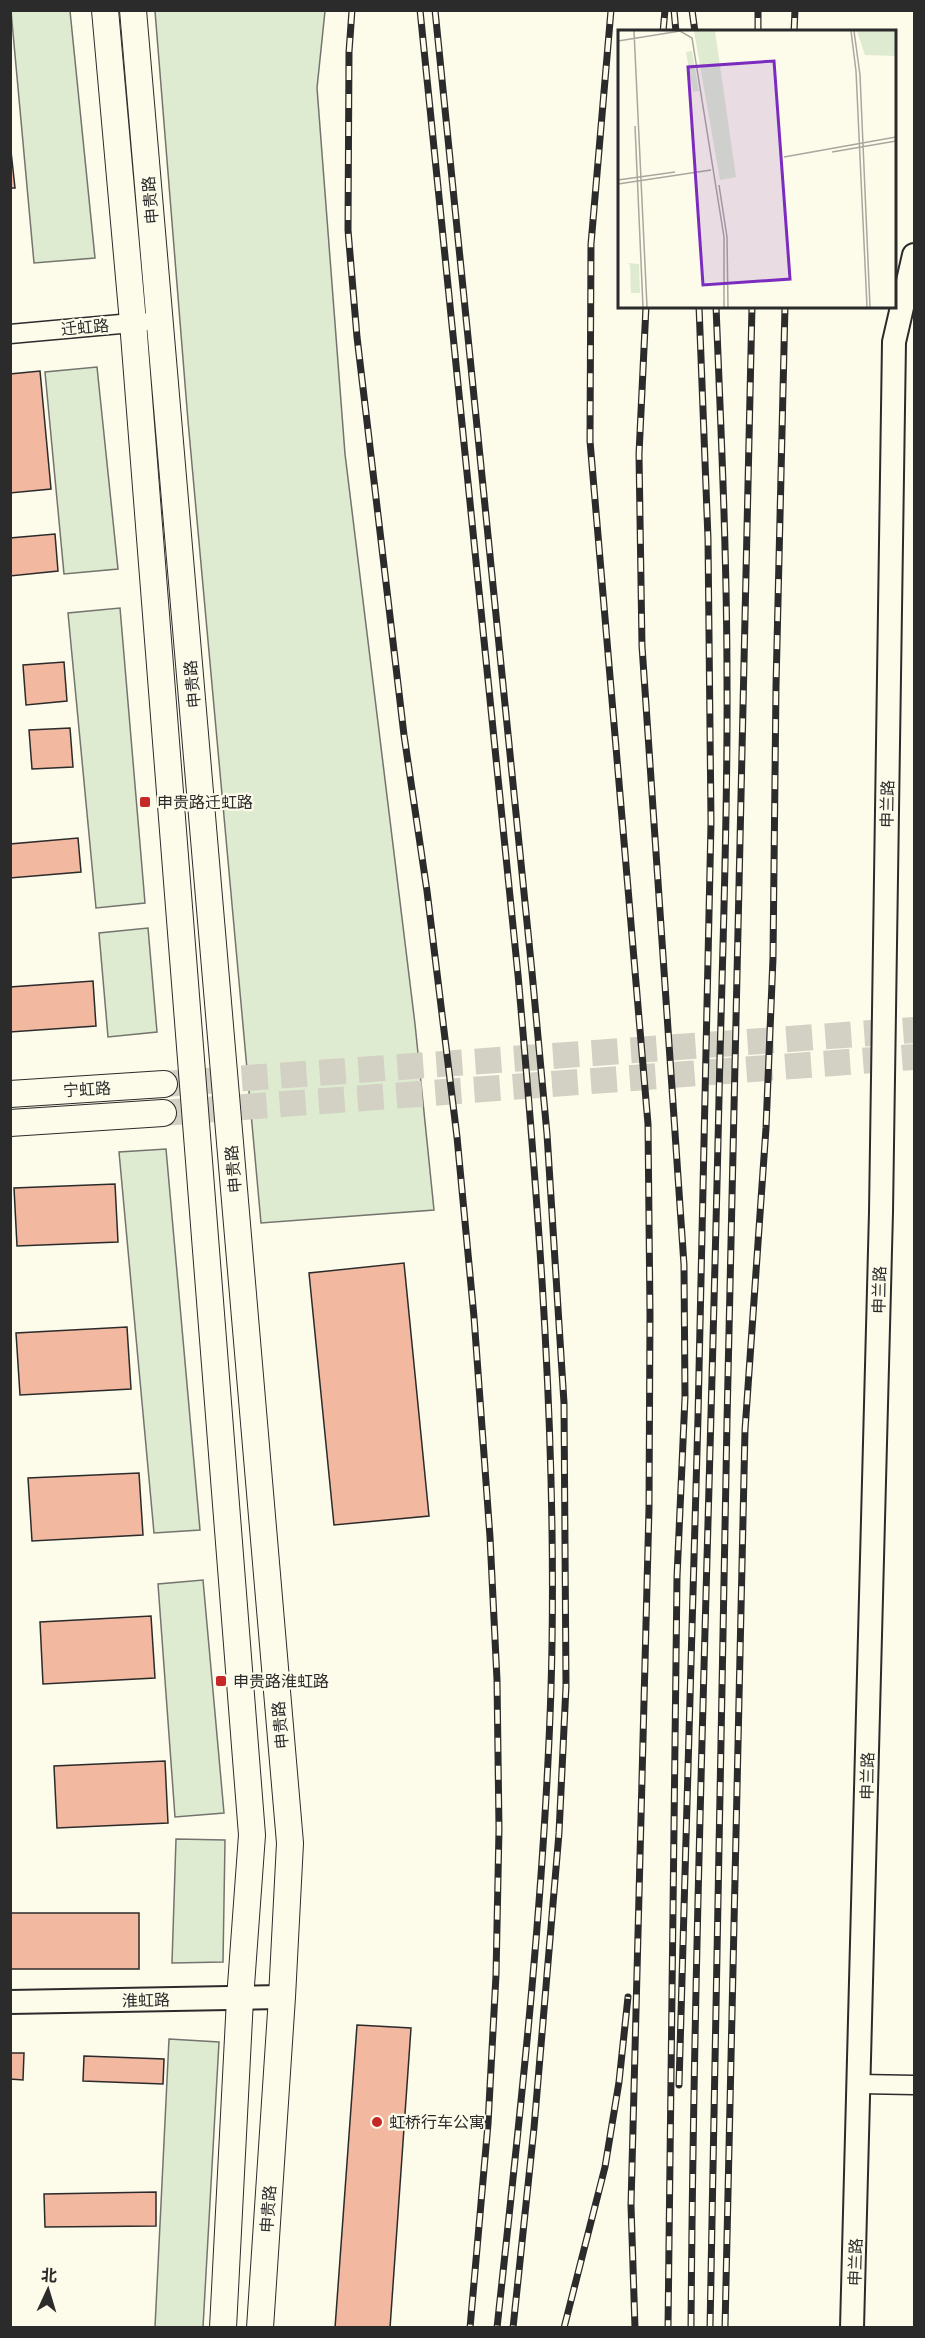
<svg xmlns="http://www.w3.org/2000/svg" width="925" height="2338" viewBox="0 0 925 2338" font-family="Roboto,'Noto Sans SC',sans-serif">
<rect width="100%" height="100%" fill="#fdfbea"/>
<g fill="#deebd1" stroke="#74746e" stroke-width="1.5">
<polygon points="11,11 70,11 95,258 34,263"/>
<polygon points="155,11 325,11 317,88 345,454 415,1024 434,1210 261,1223 188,421"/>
<polygon points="97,367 118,569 64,574 45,372"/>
<polygon points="120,608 145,903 96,908 68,613"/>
<polygon points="148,928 157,1032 108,1037 99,933"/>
<polygon points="166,1149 200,1530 154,1533 119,1152"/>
<polygon points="203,1580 224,1813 175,1817 158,1584"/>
<polygon points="176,1839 225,1840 223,1962 172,1963"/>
<polygon points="169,2039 219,2042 203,2327 155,2327"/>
</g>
<g fill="#f2b8a0" stroke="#2b2b2b" stroke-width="1.5">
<polygon points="10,142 15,188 10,188"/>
<polygon points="40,371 51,489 10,493 10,374"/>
<polygon points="55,534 58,571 10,576 10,538"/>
<polygon points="64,662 67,701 26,705 23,665"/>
<polygon points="70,728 73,767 32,769 29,730"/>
<polygon points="78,838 81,872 10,878 10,844"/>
<polygon points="93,981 96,1026 10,1032 10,987"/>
<polygon points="115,1184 118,1242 17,1246 14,1188"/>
<polygon points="404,1263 429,1516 334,1525 309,1273"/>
<polygon points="127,1327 131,1389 20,1395 16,1333"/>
<polygon points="139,1473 143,1535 32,1541 28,1478"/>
<polygon points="151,1616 155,1678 43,1684 40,1622"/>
<polygon points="165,1761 168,1823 57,1828 54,1766"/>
<rect x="10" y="1913" width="129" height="56"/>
<polygon points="357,2025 411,2028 390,2328 335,2328"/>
<polygon points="10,2053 24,2053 23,2080 10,2079"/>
<polygon points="84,2056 164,2059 163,2084 83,2081"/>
<polygon points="156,2192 156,2226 45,2227 44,2194"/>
</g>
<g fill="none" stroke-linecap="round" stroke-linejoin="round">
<g stroke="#d3d1c4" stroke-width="26" stroke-dasharray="26 13" stroke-linecap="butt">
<polyline points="164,1084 914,1030"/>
<polyline points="163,1113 914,1057"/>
</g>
<defs>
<g id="minor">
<polyline points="10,334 143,322"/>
<polyline points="860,2084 914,2085"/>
</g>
<g id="tertiary">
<polyline points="10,2002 282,1997"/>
<polyline points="852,2328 881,1212 894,342 914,255"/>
</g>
<g id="secondary">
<polyline points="105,10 133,322 252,1835 240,1999 223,2328"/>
<polyline points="133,10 290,1843 282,1997 260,2328"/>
<polyline points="10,1094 164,1084"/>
<polyline points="10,1123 163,1113"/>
</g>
</defs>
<use href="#minor" stroke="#2b2b2b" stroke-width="21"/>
<use href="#tertiary" stroke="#2b2b2b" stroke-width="26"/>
<use href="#secondary" stroke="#2b2b2b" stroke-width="28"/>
<use href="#minor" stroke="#fdfbea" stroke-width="18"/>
<use href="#tertiary" stroke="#fdfbea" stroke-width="22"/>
<use href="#secondary" stroke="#fdfbea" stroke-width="26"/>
<defs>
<g id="rail">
<polyline points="352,10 349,52 348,230 357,337 404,735 427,891 457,1137 474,1317 490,1537 497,1680 499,1829 496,1975 488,2124 470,2328"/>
<path d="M420,10L518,975C539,1212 558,1451 551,1689C544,1903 520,2115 497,2328"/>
<polyline points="435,10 532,972 547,1134 564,1403 566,1686 559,1833 534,2128 513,2328"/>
<polyline points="611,10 591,244 590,441 648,1124 650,1314 649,1508 631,2205 635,2328"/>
<polyline points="674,10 676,32"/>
<polyline points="692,10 695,32"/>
<polyline points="663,32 665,10"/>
<polyline points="758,32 758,10"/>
<polyline points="794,32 795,10"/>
<polyline points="646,306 639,454 642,646 684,1265 685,1397 677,1577 668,2328"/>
<polyline points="679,2085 698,1417 711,822 708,539 699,306"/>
<polyline points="564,2328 605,2167 619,2082 628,1997"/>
<path d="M691,2328C694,1918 710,1508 719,1098C722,960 728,821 727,682C727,556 721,431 716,306"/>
<polyline points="710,2328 727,1421 752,306"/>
<polyline points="725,2328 745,1430 766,1128 773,958 776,686 785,306"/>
</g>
</defs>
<use href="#rail" stroke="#2b2b2b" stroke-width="7"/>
<use href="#rail" stroke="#fdfbea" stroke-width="4.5" stroke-dasharray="14" stroke-linecap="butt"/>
</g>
<g fill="#c62828" stroke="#fdfbea" stroke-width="2">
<rect x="139" y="796" width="12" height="12" rx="3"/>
<rect x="215" y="1675" width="12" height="12" rx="3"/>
<circle cx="377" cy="2122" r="6"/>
</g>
<g text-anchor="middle" stroke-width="4.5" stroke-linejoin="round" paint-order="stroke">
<g font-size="16" fill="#2b2b2b" stroke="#fdfbea">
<text transform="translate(150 200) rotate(-95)" y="6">申贵路</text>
<text transform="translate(85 327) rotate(-5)" y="6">迁虹路</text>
<text transform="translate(192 684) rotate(-95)" y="6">申贵路</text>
<text transform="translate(887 804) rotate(-89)" y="6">申兰路</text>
<text transform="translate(87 1089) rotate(-3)" y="6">宁虹路</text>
<text transform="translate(233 1169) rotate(-95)" y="6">申贵路</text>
<text transform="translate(879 1290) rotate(-89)" y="6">申兰路</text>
<text transform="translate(280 1725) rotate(-95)" y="6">申贵路</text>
<text transform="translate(867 1776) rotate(-89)" y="6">申兰路</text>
<text transform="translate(146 2000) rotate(-1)" y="6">淮虹路</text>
<text transform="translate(268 2209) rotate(-86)" y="6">申贵路</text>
<text transform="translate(855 2262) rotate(-88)" y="6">申兰路</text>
</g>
<g font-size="16" fill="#2b2b2b" stroke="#fdfbea" text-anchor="start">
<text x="157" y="808">申贵路迁虹路</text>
<text x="233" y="1687">申贵路淮虹路</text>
<text x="389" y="2128">虹桥行车公寓</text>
</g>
</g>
<g transform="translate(618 30)">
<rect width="278" height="278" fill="#fdfbea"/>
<path d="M76,1H97L118,147L102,150ZM239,1H277V26L247,25ZM74,21L81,61L75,62L68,22ZM9,233L21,234L22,263H13L12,235Z" fill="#deebd1"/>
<path fill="none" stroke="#a9a89e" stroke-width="1.5" d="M16,1L29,277M233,1L238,41L249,277M236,1L242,45L252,277M0,11L62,1L74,8L106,207V277M17,96L25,277M214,122L278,111M166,127L278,107M0,150L57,142M0,154L93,140M101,155L109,207L110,277"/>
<path fill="#7b2cbf" fill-opacity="0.15" stroke="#7b2cbf" stroke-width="3" d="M156,31L172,249L85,255L70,37Z"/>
<rect width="278" height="278" fill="none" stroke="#2b2b2b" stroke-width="3"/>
</g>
<rect width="925" height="2338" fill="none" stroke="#2b2b2b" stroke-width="24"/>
<g transform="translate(48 2290) rotate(4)" stroke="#fdfbea" stroke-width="4.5" paint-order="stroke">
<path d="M0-4.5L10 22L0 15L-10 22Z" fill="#2b2b2b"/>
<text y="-9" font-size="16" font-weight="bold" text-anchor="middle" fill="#2b2b2b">北</text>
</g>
</svg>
